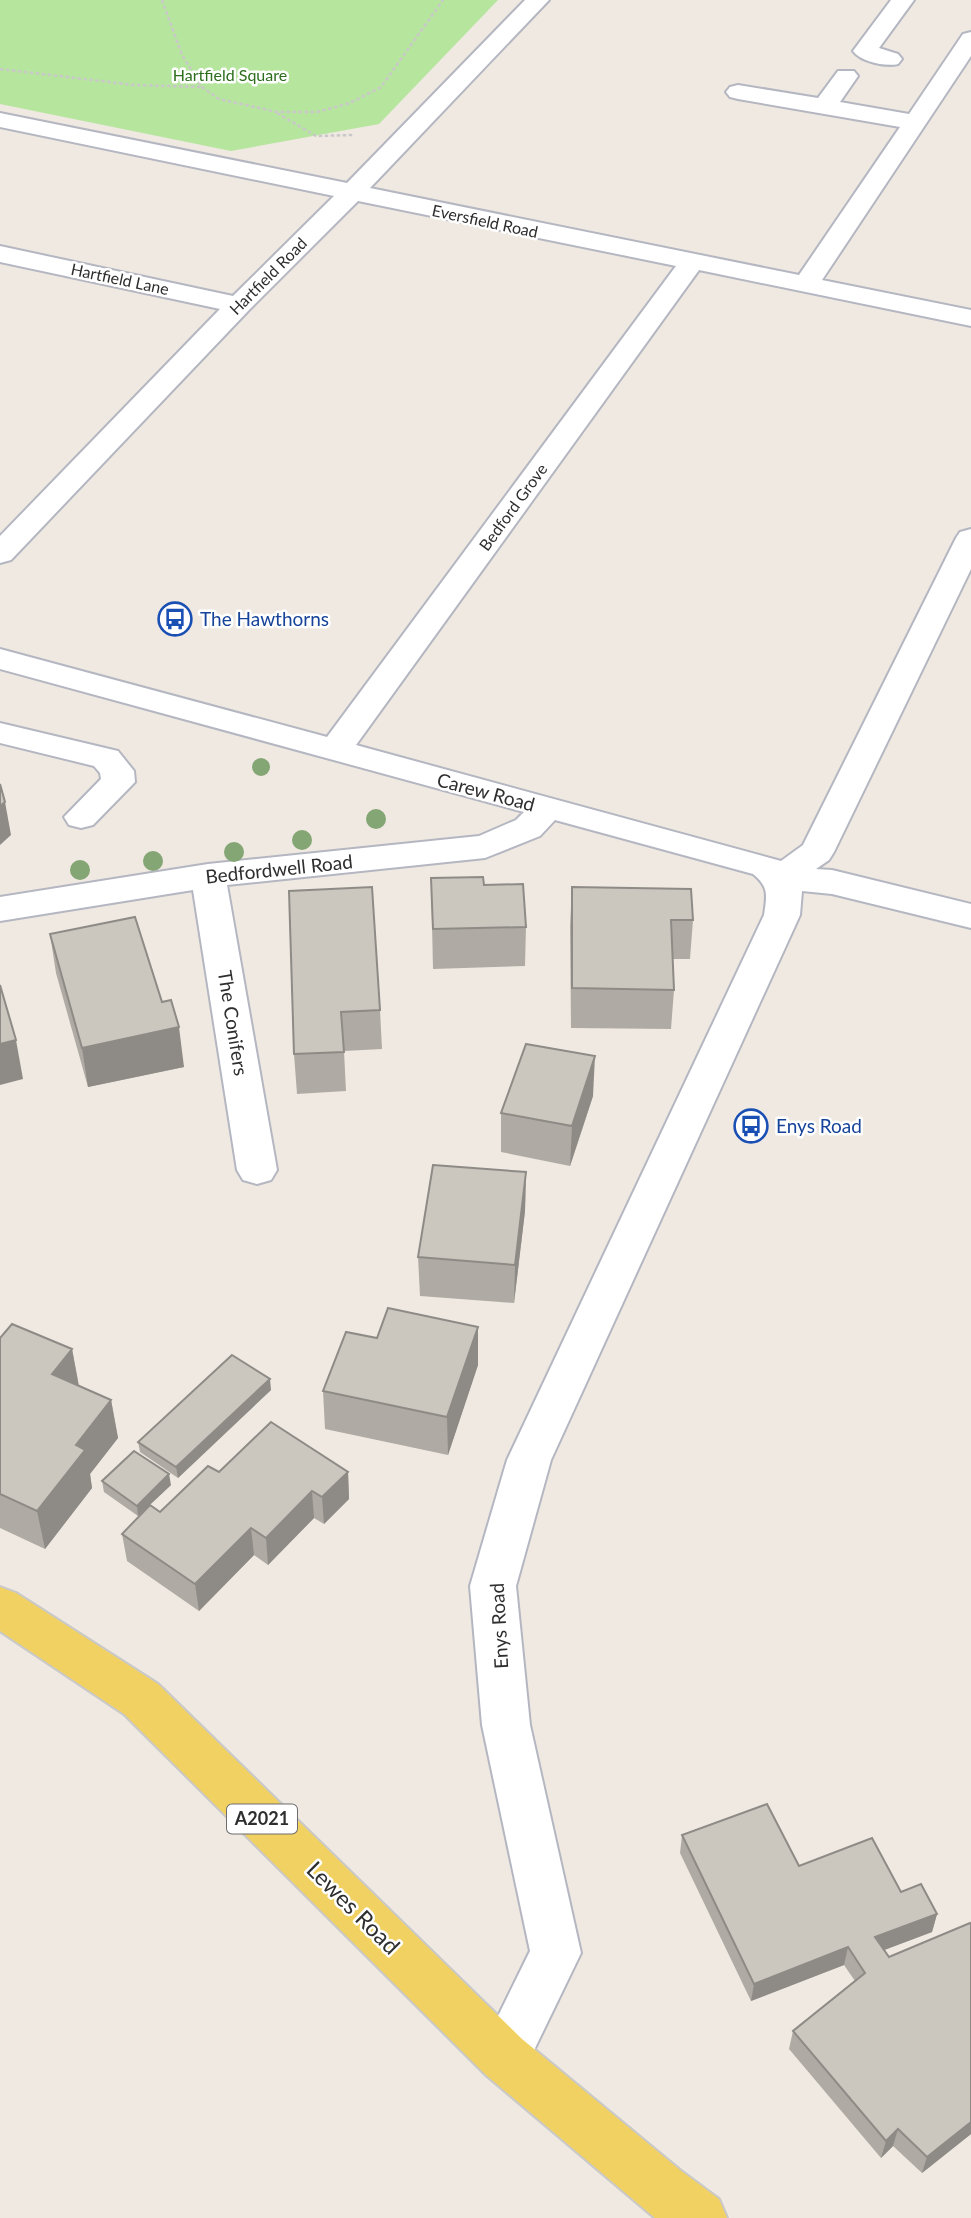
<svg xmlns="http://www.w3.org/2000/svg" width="971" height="2218" viewBox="0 0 971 2218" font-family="Lato,sans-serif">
<rect width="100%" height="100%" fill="#efe9e1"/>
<polygon fill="#b6e59e" points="0,0 498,0 379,124 231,151 0,104"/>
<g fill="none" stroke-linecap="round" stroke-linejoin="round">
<defs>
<g id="minor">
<path d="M525,0H549L370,188L799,275L900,127L738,99L730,97L726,92L730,87L738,85L818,98L838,71H854L858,76L840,102L909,114L963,34L971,32V56L822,280L971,310V326L699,270L356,745L781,861L803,845L956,538L960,532L971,529V569L834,852L829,860L816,869L832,870L971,904V928L832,894L802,891L800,915L551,1460L516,1586L530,1725L581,1953L522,2075L504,2083L486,2075L478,2057L530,1951L482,1725L470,1586L507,1460L764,915C767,895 769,887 753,874L555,820L540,836L485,858L227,885L277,1170L271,1180L257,1184L243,1180L237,1170L193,890L0,921V897L208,864L479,836L516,820L524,812L0,669V649L327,737L676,266L358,201L248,311L11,560L0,563V536L220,309L0,262V246L233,296L334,196L0,127V113L347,183Z"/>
<path d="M891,0H914L879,48L898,54L902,59L898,64C886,67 861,62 853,51Z"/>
<polygon points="0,723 118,751 134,771 135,782 93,825 81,828 69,825 64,817 101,779 100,773 94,766 0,743"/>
</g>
<polygon id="major" points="0,1587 16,1593 158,1684 522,2039 680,2170 719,2199 727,2218 655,2218 486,2075 124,1714 0,1631"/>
</defs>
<use href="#minor" stroke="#b4b7c1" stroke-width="4"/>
<use href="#major" stroke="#c9c9c9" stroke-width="4"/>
<g stroke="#c9c9c9" stroke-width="2.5" stroke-dasharray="3.5 2.5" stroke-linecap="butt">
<polyline points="162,0 182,55 202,87 219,99 277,112 317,112 350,103 381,87 443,0"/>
<polyline points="0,69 134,85 201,87"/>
<polyline points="277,113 316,136 353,135"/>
</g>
<use href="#minor" fill="#fff" fill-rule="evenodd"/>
<use href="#major" fill="#f2d163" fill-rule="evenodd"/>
</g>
<g fill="#84a574">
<circle cx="261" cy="767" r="9"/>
<circle cx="376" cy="819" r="10"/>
<circle cx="302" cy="840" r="10"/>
<circle cx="234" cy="852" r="10"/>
<circle cx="153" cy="861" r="10"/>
<circle cx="80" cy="870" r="10"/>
</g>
<g fill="#afaba4">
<polygon points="431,878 484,885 526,927 525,966 433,969"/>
<polygon points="572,887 693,920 690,959 673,959 674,990 671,1029 571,1028 570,926"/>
<polygon points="289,891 380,1010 382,1049 344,1051 346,1091 297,1094 294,1054"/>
<polygon points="50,934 162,1002 184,1067 88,1087 56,973"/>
<polygon points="593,1096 570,1166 501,1152 501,1113"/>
<polygon points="526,1172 525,1211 514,1303 420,1296 418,1257"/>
<polygon points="478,1327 478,1365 448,1455 325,1429 323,1391 377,1338"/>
<polygon points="0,1338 72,1349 79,1386 111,1400 118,1438 90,1474 92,1488 45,1549 0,1528"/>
<polygon points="271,1390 178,1478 140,1452 138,1442"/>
<polygon points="219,1472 348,1472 349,1499 324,1524 314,1518 268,1565 254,1555 199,1611 127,1561 122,1534 160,1512"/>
<polygon points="102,1481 171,1485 138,1516 104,1492"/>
<polygon points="682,1835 901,1892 937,1914 932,1932 884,1950 889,1957 971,1924 971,2134 922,2173 893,2146 881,2158 789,2049 793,2031 855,1981 844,1965 751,2001 680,1853"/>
</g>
<g fill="#8e8b86">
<polygon points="5,802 11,835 0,845 0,806"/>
<polygon points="179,1027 184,1067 88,1087 82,1048"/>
<polygon points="16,1040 23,1079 0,1085 0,1044"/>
<polygon points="595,1056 593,1096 570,1166 572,1126"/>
<polygon points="526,1172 525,1211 514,1303 515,1265"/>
<polygon points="478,1327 478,1365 448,1455 447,1417"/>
<polygon points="72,1349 79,1387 52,1374"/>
<polygon points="270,1379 271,1390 178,1478 176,1467"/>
<polygon points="111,1400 118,1438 90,1474 92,1488 45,1549 37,1511 76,1445"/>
<polygon points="348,1472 349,1499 324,1524 322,1497"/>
<polygon points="169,1474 171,1485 138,1516 137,1506"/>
<polygon points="312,1491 314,1518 268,1565 266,1538"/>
<polygon points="251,1528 254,1555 199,1611 195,1584"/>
<polygon points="937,1914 932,1932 871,1955 875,1937"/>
<polygon points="848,1947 844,1965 751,2001 754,1984"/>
<polygon points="971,2122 971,2134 922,2173 927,2157"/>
<polygon points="898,2129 893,2146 881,2158 886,2141"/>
</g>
<g fill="#cbc7bf" stroke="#8e8b86" stroke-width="2">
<polygon points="0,784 5,802 0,806"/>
<polygon points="483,877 484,885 523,884 526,927 433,929 431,878"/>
<polygon points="372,887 380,1010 341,1012 344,1052 294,1054 289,891"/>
<polygon points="572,887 691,889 693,920 671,920 674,990 572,988"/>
<polygon points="135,917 162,1002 171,1000 179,1027 82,1048 50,934"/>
<polygon points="0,985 16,1040 0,1044"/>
<polygon points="526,1044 595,1056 572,1126 501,1113"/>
<polygon points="433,1165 526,1172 515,1265 418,1257"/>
<polygon points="388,1308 478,1327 447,1417 323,1391 346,1332 377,1338"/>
<polygon points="12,1324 72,1349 52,1374 111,1400 76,1445 85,1450 37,1511 0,1494 0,1338"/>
<polygon points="232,1355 270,1379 176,1467 138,1442"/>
<polygon points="271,1422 348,1472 322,1497 312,1491 266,1538 251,1528 195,1584 122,1534 150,1505 160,1512 208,1466 219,1472"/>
<polygon points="134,1451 169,1474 137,1506 102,1481"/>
<polygon points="767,1804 799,1866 872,1838 901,1892 921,1884 937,1914 875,1937 889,1957 970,1923 971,1924 971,2122 927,2157 898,2129 886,2141 793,2031 865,1973 848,1947 754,1984 682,1835"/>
</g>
<defs>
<symbol id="bus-ring" viewBox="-11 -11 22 22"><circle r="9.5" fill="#fff" stroke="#1a4fb4" stroke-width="1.5"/><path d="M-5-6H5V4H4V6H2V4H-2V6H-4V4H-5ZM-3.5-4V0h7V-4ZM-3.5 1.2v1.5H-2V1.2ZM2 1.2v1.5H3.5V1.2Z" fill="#1a4fb4"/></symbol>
</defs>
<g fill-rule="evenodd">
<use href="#bus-ring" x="156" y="600" width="38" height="38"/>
<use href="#bus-ring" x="732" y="1107" width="38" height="38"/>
</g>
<g text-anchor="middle" stroke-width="5" stroke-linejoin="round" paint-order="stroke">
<g font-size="16" fill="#2c6e1b" stroke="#fff">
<text x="230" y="81">Hartfield Square</text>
</g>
<g font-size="16" fill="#2e2e2e" stroke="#fff">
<text transform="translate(485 221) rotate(12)" y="6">Eversfield Road</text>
<text transform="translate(268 276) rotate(-45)" y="6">Hartfield Road</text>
<text transform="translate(120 279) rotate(12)" y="6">Hartfield Lane</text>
<text transform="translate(513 507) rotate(-54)" y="6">Bedford Grove</text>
</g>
<rect fill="#fff" stroke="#6d6d6d" stroke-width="2" x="227" y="1804.5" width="70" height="29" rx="5"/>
<g font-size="18" font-weight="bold" fill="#2e2e2e">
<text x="262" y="1825">A2021</text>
</g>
<g font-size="19" fill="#164399" stroke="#fff" text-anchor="start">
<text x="200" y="626">The Hawthorns</text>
<text x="776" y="1133">Enys Road</text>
</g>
<g font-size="19" fill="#2e2e2e" stroke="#fff">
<text transform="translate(486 792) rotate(15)" y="7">Carew Road</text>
<text transform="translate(279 869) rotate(-6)" y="7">Bedfordwell Road</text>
<text transform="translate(233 1023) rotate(81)" y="7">The Conifers</text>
<text transform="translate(499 1626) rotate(-93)" y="7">Enys Road</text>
</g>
<g font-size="23" fill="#2e2e2e" stroke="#fff">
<text transform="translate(353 1908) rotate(45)" y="8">Lewes Road</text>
</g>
</g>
</svg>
